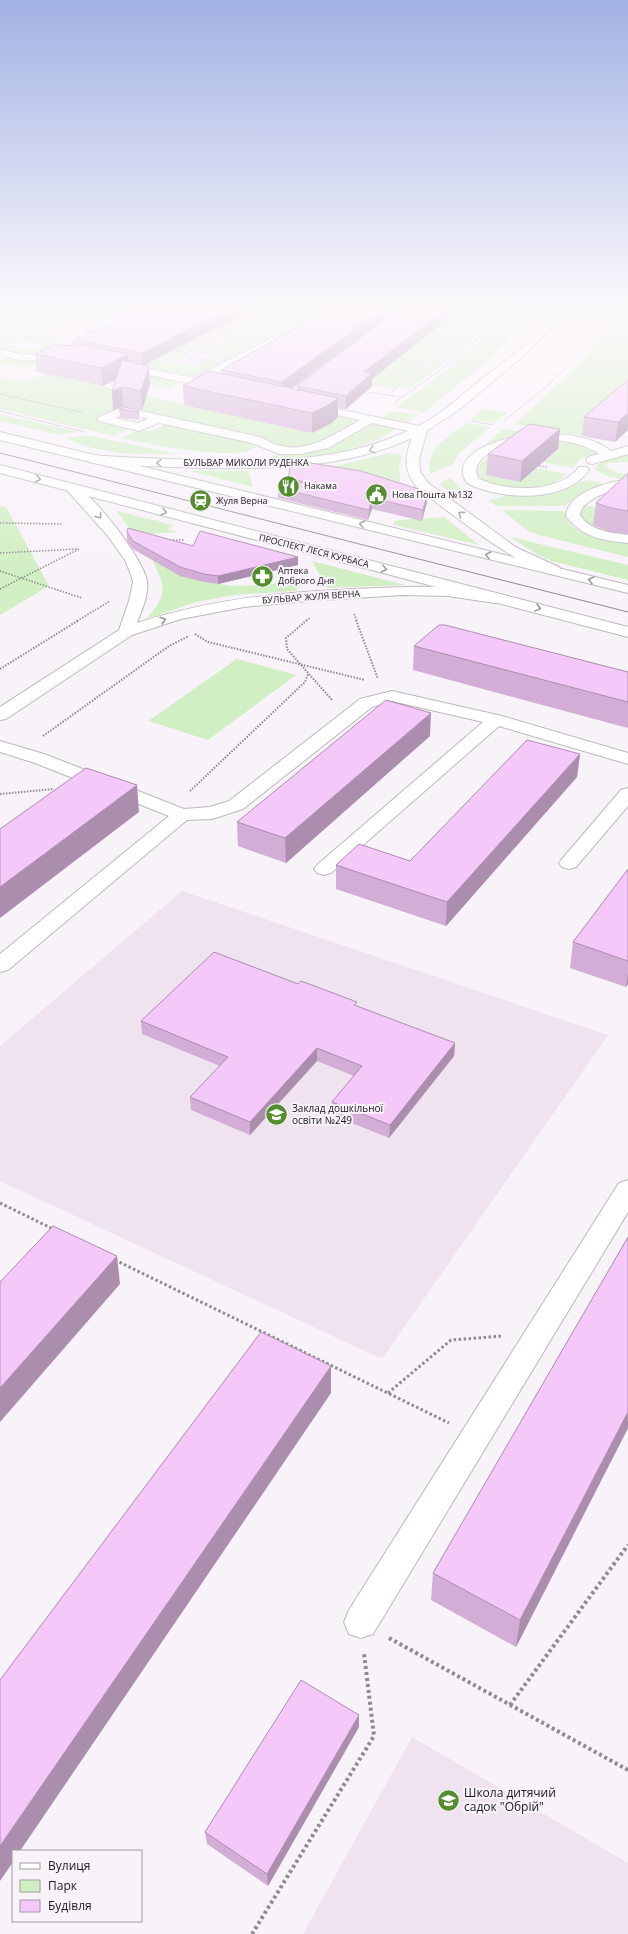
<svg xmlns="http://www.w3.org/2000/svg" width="628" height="1934" viewBox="0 0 628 1934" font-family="'Open Sans',sans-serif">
<rect width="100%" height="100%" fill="#f8f2f9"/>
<g fill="#efe3f0">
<polygon points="88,308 306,308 262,330 264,332 255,336 245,338 193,366 19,338"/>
<polygon points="182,891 608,1035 382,1359 0,1181 0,1046"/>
<polygon points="412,1737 628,1863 628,1934 303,1934"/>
</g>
<g fill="#d0efc2">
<path d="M25,308H126L109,316L88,313L80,316C90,318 97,316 107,317L103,319L68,321L39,335L65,338L32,355L10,352L22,348L34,350L45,345L20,340L8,345L19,347L7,351L0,350V333L17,327L26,329L43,321L32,319L0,331V319Z"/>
<path d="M169,308H401L351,345C337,343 322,328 311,327C296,326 275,339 262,330L287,316Z"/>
<polygon points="412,308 493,308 395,388 325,381"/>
<path d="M498,308H502C475,339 442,366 408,390L399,389Z"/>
<polygon points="626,308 628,308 628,397 582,436 514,424 557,386 622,319"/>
<polygon points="513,309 537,311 484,364 424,412 396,407 435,379 495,328"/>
<polygon points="258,318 274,320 233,341 217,338"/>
<polygon points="237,321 241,321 186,351 181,350"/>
<polygon points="259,335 272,337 202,375 193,377 96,358 93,350 193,366 245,338"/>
<polygon points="208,343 226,346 209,354 192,352"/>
<polygon points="167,351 187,354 174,361 154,358"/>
<polygon points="9,357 44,360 23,369 0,364 0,360"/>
<path d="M55,361L48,374L312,433L322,412L363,420C339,434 296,461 270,441L166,418L107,415L134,427L113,436L0,409V376L26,382L47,374L31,370Z"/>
<polygon points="148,375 181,382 168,388 134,381"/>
<polygon points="484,409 508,413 494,423 471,419"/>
<polygon points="392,411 419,415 408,422 380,418"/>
<polygon points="0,414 78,432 58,435 0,421"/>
<path d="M372,423L390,426L396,430C356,452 313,460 268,460C273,452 289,455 297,453C327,448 347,438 372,423Z"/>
<path d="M467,423L491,427L459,453L453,464L430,474C426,446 448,437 467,423Z"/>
<path d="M168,424L250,442L256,447C237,463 145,443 121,438L141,429L150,431Z"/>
<polygon points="504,429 527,432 472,455"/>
<path d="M87,435L177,454C140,455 98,454 65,438Z"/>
<polygon points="553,441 582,445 595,451 596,453 579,460 573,468 543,462 559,450 544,447"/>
<polygon points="390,453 398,454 402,457 399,464 400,481 411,491 301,472 284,472 340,465"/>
<path d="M628,454V462L609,463L606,466C612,473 620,473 628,474V480L609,477L595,470C599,458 617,457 628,454Z"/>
<path d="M485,459L499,461L504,479L520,482L536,468L566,474C560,479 554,484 547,486C532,491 487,489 478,475L480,464Z"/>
<polygon points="190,471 249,471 253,487"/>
<polygon points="449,478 453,480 469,499 461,501 439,484"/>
<polygon points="587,480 601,483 603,486 575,498 565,506 496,506 489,500 517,493 554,492 574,483"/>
<polygon points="0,506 6,507 49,586 0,615"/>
<path d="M585,506L628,509V535C619,534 562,526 585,506Z"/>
<path d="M502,510L564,511C567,537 608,538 628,542V557L539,535L528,531Z"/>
<polygon points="117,511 173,525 168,529 177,532 138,535 133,533"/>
<polygon points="444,517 479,545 394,525 394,521 400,520"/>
<polygon points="510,537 628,565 628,580 552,561 538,555"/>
<path d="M150,555L204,582L233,586L263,585L298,581L301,586L294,591L234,595L196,602L146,619C171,592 164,586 150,555Z"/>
<polygon points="312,561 405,585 327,588"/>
<polygon points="237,659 296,675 208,740 148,721"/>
</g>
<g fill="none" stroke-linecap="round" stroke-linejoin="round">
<defs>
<g id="minor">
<path d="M522,308H566L551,328L521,358L460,409L427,431L419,459L420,471L427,482L517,548L559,567L561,570L559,573C533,580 442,506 417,488C404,469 404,460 412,438C346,468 275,469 203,468C166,467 128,465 91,463L85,459L91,455C128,458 166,459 203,460C275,462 342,461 408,431L372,423L328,448L301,454H279L252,443L159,423L139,431L99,421L97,419L99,417L123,407L260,437C267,440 274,445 281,446C309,453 336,433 360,420L305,408L303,406L305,404L309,403L419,426C443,413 462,395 483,378C508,359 536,339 553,313L526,311L523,310ZM124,414L148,419L138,423L115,418Z"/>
<polygon points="277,335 282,338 281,340 206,381 224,385 226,387 220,390 121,369 116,366 121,363 194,378"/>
<polygon points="0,349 20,354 65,356 70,359 65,362 20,360 0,355"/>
<path d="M535,434C559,433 591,435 611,451L628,446V454L592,464L588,463L586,460L588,457L599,454C571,434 516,437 487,455C478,461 474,467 478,478C504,492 559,494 579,467H587L589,470C566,504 499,500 467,483C445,450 514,435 535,434Z"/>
<path d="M628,479V487C614,489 581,499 580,515C590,531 611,533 628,535V543C604,541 581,537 566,516C567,492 609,482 628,479Z"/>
<path d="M72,484C90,489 146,562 147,582C149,596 141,611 137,623C202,602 269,593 337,590C374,588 410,586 447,587C463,588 479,591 495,593L500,595L503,598L500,601L495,603L448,596L402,595L307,601L244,607L181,619L132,635L6,719L0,720V707L119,630L129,601L133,582L130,572L125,560L107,535L65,488L67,485Z"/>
<polygon points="392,691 502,716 628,753 628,764 499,726 331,873 324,875 317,873 314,869 317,865 483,722 392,701 372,707 243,809 212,819 187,820 8,970 0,972 0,954 169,816 35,763 0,752 0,741 47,755 184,809 210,807 229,801 360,699"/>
<polygon points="628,788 628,806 576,867 569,869 562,867 559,863 562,859 621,790"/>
<polygon points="628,1180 628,1212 373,1634 361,1638 349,1634 344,1622 349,1610 619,1183"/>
</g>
<g id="major">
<polygon points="0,432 628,585 628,593 0,440"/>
<polygon points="0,465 628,627 628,637 0,473"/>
</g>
</defs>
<use href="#minor" stroke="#bdb7be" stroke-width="2"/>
<use href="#major" stroke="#bdb7be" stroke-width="2"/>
<g stroke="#8e8a8f" stroke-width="1" stroke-dasharray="1 1" stroke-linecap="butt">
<polyline points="124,310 129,308"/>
<polyline points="240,314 280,317"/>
<polyline points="108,318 119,312"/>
<polyline points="88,329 80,326 80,323 83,321 119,319"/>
<polyline points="84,331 98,330"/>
<polyline points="75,336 84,338"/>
<polyline points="169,350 175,351 237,319 232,318"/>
<polyline points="176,351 186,353 246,320 237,319"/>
<polyline points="366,392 402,397"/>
<polyline points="0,394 84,413"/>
<polyline points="388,395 496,308"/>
<path d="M394,403C434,375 475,346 506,309"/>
<polyline points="0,411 85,432"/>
<polyline points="472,421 493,425"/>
<polyline points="504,421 548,385 614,318 617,308"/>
</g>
<g stroke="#8e8a8f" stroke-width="1.5" stroke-dasharray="1.5 1.5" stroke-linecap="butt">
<polyline points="539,466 547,467"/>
<polyline points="0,523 63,524"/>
<polyline points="170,540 185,540"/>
<polyline points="0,553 77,549"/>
<polyline points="285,566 296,576"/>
<polyline points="0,571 82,598"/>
<polyline points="0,589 79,549"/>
<polyline points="354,614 357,621"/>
<polyline points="77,621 110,601"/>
<polyline points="306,621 310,618"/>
</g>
<g stroke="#8e8a8f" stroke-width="2" stroke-dasharray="1.5 1.5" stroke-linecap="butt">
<polyline points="307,620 286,638 287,649 332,700"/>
<polyline points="356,620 378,679"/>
<polyline points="195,634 208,642 365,680"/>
<polyline points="0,669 79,620"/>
<polyline points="43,736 169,646 189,636"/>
<polyline points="190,791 305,682 308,674"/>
<polyline points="0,794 54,789"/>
</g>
<g stroke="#8e8a8f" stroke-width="3" stroke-dasharray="2.5 2.5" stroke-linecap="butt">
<polyline points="0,1203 53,1229"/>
<polyline points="115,1260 449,1423"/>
<polyline points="388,1393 451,1340 503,1336"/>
</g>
<g stroke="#8e8a8f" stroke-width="4" stroke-dasharray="3 3" stroke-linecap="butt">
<polyline points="389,1638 628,1770"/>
<polyline points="510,1705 628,1545"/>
<polyline points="252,1934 374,1736 364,1653"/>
</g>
<use href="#minor" fill="#fff" fill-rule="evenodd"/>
<use href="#major" fill="#fff" fill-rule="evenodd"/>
<polyline stroke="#8f8b90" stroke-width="1" points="0,453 628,612"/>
</g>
<g fill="#d2add6" fill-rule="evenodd">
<polygon points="129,308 255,308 144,365 150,384 142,410 123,406 113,410 112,391 115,380 103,386 37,372 35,354 72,345 72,342 118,320 117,313"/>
<path d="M286,308H461L372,379V386L346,409L338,408V417L330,424L312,433L184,405L183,386L221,374V370L323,312ZM393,313L297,386V389L292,388Z"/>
<polygon points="628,380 628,430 615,442 582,436 584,417"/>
<polygon points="119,409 139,410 139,420 120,418"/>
<polygon points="560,429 558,449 520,482 486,475 488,454"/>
<polygon points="628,473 628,534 608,531 593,525 596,503"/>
<polygon points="288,478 427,502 422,521 372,509 368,520 278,498 278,488 288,486"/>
<polygon points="127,532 193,546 298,565 218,584 204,582 180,576 133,549 127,541"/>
<polygon points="414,646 628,672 628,728 413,670"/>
<polygon points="430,736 286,863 238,846 237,822"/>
<polygon points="580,754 577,777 446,926 336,889 336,865 410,861"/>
<polygon points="628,869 628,984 626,987 570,968 573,942"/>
<polygon points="141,1021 455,1043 454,1056 389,1138 332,1115 332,1102 354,1076 317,1061 250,1135 191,1110 190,1097 220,1066 142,1034"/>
<polygon points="628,1237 628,1428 516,1647 431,1600 433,1573"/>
<polygon points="359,1727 268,1886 207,1844 205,1832"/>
</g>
<g fill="#ab8dae">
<polygon points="0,308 11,308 12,314 0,319"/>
<polygon points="231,308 255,308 142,366 142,353"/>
<polygon points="384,308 400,308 283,395 282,382"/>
<polygon points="447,308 461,308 372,379 372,386 346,409 346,396 364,372"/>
<polygon points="128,354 130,372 103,386 101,368"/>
<polygon points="149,366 150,384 142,410 141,391"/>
<polygon points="122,387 123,406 113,410 112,391"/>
<polygon points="338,398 338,417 330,424 312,433 312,413"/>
<polygon points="139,410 139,420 138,412"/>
<polygon points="628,413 628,430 615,442 618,422"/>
<polygon points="560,429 558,449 520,482 522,461"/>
<polygon points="428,492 427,502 422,521 423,510"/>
<polygon points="372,498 372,509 368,520 369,510"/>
<polygon points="298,557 298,565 218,584 218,576"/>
<polygon points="431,713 430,736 286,863 285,838"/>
<polygon points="580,754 577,777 446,926 447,902"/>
<polygon points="137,785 139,812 0,918 0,887"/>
<polygon points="628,973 628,984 626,987"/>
<polygon points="455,1043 454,1056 389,1138 390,1125"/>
<polygon points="317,1048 317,1061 250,1135 250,1122"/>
<polygon points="117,1256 120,1284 0,1422 0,1388"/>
<polygon points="331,1366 331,1393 20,1851 13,1851 13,1862 0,1881 0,1846"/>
<polygon points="628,1412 628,1428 516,1647 520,1620"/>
<polygon points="359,1715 359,1727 268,1886 267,1874"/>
</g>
<g fill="#f4c9f9" stroke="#ab8dae">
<polygon points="129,308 231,308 142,353 87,342 72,342 129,315 117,313"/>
<polygon points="331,308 384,308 282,382 221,370"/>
<polygon points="400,308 447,308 364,372 372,373 346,396 297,386"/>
<polygon points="53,345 86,346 128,354 101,368 35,354"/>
<polygon points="122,360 149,366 141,391 122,387 112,391"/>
<polygon points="209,371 338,398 330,404 312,413 183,386"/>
<polygon points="628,380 628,413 618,422 584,417"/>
<polygon points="124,407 139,410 138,412 119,409"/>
<polygon points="529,424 560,429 522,461 488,454"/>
<polygon points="292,460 361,471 428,492 423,510 372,498 369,510 278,488 304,482 288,478"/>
<polygon points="628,473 628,511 611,508 596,503"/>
<polygon points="128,528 193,546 200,531 298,557 218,576 204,574 180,567 133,541 127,532"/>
<polygon points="439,625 445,625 628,672 628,702 414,646"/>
<polygon points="386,700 431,713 285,838 237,822"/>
<polygon points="527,740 580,754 447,902 336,865 359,844 410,861"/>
<polygon points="86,768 137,785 0,887 0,829"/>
<polygon points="628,869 628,961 573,942"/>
<polygon points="214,952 298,984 301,981 357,1002 354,1005 455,1043 390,1125 332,1102 362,1066 317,1048 250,1122 190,1097 228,1057 141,1021"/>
<polygon points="53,1226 117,1256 0,1388 0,1282"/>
<polygon points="628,1237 628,1412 520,1620 433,1573"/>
<polygon points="261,1332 331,1366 0,1846 0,1680"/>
<polygon points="301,1680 359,1715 267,1874 205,1832"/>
</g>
<defs><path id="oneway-chevron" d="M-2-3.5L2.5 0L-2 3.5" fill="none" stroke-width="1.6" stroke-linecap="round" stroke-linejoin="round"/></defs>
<g stroke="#989798">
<use href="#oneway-chevron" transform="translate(372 450) rotate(161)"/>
<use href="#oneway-chevron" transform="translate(159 463) rotate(-179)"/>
<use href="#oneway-chevron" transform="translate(38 479) rotate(14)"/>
<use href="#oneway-chevron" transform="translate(164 512) rotate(14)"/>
<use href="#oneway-chevron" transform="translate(461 514) rotate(-143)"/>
<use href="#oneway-chevron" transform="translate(99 516) rotate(53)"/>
<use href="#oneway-chevron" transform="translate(362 524) rotate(-166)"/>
<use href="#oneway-chevron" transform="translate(488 555) rotate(-166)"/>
<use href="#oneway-chevron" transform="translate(384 569) rotate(14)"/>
<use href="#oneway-chevron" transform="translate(591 580) rotate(-166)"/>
<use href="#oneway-chevron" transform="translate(538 608) rotate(15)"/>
<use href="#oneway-chevron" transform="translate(163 620) rotate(-18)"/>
</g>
<linearGradient id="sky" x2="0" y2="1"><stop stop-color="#a1b1e3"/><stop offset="0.53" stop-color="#fcf9fc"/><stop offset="1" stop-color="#fcf9fc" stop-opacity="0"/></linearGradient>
<rect width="628" height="578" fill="url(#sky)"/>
<defs>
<symbol id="restaurant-disc" viewBox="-11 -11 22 22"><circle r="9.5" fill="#538e2d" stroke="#f8f2f9"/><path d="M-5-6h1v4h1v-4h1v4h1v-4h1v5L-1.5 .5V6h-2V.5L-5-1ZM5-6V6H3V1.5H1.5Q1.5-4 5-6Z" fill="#fff"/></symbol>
<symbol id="civic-disc" viewBox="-11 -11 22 22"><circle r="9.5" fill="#538e2d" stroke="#f8f2f9"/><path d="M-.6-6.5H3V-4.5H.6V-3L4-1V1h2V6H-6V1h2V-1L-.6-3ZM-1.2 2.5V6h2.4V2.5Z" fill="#fff"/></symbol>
<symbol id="station-disc" viewBox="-11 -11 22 22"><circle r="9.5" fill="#538e2d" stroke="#f8f2f9"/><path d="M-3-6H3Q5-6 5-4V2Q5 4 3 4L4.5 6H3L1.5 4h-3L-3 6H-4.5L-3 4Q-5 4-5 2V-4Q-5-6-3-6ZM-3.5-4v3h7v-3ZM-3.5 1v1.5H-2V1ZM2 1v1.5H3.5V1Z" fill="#fff"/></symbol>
<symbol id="pharmacy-disc" viewBox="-11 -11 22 22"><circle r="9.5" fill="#538e2d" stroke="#f8f2f9"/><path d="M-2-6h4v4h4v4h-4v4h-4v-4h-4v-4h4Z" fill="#fff"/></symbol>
<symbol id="school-disc" viewBox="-11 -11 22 22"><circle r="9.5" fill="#538e2d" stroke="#f8f2f9"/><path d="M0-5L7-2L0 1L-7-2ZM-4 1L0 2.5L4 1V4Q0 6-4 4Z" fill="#fff"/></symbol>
</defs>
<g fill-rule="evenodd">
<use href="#restaurant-disc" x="276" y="474" width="25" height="25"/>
<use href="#civic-disc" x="364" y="482" width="25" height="25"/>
<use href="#station-disc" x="188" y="488" width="25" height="25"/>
<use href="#pharmacy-disc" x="250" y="564" width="25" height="25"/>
<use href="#school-disc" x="264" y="1102" width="25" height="25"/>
<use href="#school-disc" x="436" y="1788" width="25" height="25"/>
</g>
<g text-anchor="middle" stroke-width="4" stroke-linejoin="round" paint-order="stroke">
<g font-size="9" fill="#1a181b" stroke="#f8f2f9">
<text x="246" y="466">БУЛЬВАР МИКОЛИ РУДЕНКА</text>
<text transform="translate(314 551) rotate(14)" y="3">ПРОСПЕКТ ЛЕСЯ КУРБАСА</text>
<text transform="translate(311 597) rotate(-4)" y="3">БУЛЬВАР ЖУЛЯ ВЕРНА</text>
</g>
<g font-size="9" fill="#1a181b" stroke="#f8f2f9" text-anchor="start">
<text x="304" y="489">Накама</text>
<text x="392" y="498">Нова Пошта №132</text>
<text x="216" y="504">Жуля Верна</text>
<text x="278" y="574">Аптека<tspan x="278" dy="10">Доброго Дня</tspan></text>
</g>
<g font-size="10" fill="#1a181b" stroke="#f8f2f9" text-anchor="start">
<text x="292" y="1112">Заклад дошкільної<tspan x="292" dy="12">освіти №249</tspan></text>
</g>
<g font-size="12" fill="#1a181b" stroke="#f8f2f9" text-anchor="start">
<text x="464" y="1797">Школа дитячий<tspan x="464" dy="14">садок "Обрій"</tspan></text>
</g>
</g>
<rect x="12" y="1850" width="130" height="72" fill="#f8f2f9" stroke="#9f9ba0"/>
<rect x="20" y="1863" width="20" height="6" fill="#ffffff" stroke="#9f9ba0"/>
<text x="48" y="1870" font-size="12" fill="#1a181b">Вулиця</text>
<rect x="20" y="1880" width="20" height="12" fill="#d0efc2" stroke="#9f9ba0"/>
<text x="48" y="1890" font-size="12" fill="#1a181b">Парк</text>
<rect x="20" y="1900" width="20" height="12" fill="#f4c9f9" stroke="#9f9ba0"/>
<text x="48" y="1910" font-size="12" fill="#1a181b">Будівля</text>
</svg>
